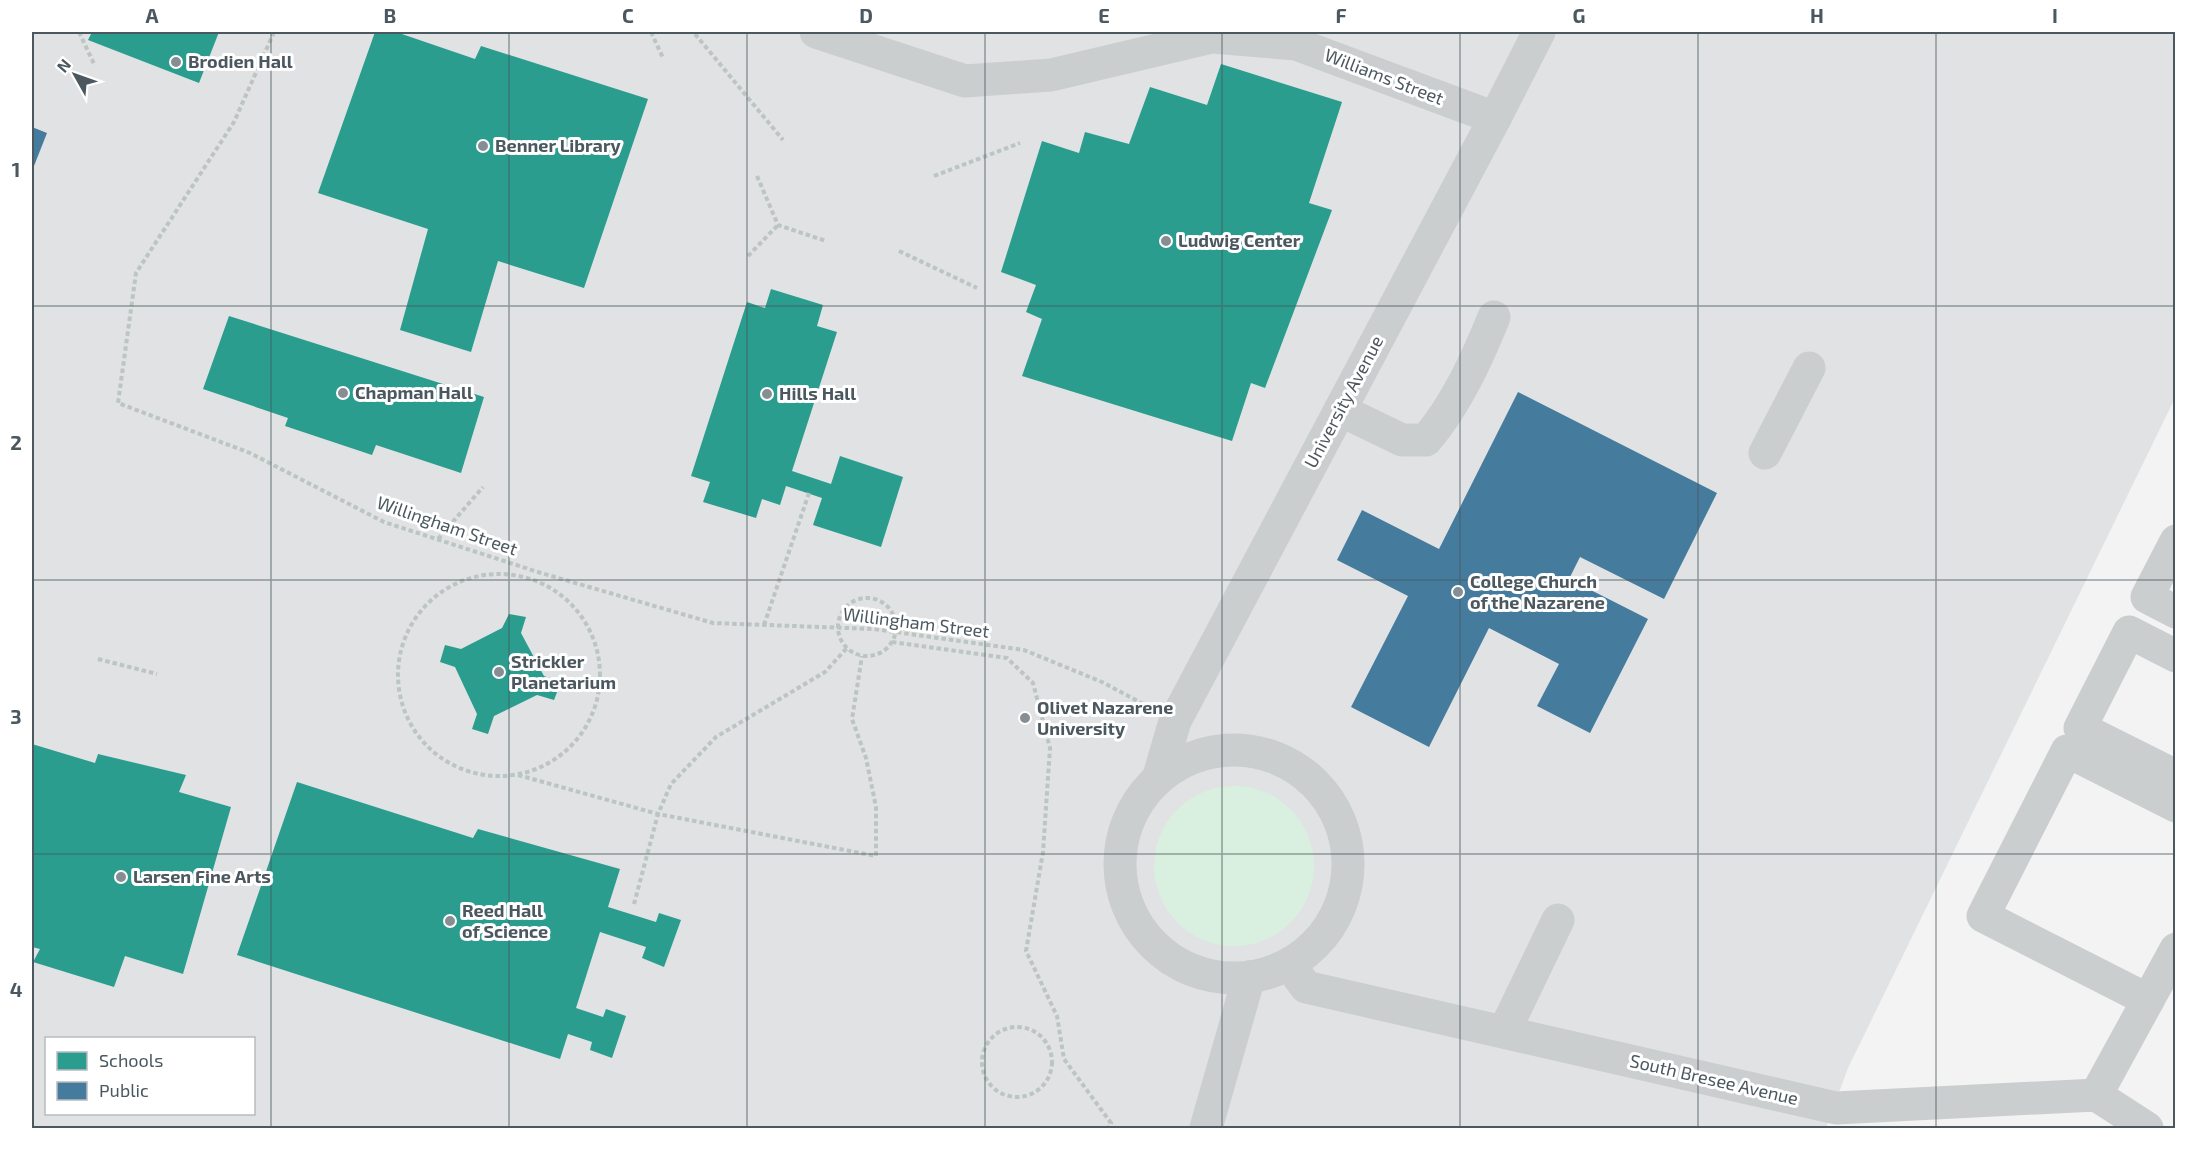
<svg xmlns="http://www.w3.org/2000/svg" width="2207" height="1160" viewBox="0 0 2207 1160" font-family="'Exo 2',sans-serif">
<rect width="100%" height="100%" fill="#f3f3f3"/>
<path fill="#e1e2e3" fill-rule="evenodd" d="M32,32H2175V398L1848,1068L1826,1128H32ZM46,1038H254V1114H46Z"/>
<circle fill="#d9f0e0" cx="1234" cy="866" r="80"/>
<g fill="#2a9d8f">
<polygon points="92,32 219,32 199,83 88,40"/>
<polygon points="375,32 396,32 475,59 481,46 648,99 584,288 498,261 471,352 400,330 428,229 318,193"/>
<polygon points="1221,64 1342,102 1309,203 1332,210 1265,388 1251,383 1232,441 1022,376 1042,319 1026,312 1036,285 1001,272 1042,141 1079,153 1085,132 1129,144 1150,87 1207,105"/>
<polygon points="771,289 823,305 817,326 837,332 792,471 831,484 840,456 903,477 881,547 813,525 822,498 786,486 780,505 762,499 756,518 703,502 710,482 691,476 747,302 765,308"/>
<polygon points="229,316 484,397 461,473 376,445 372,455 285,426 288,418 203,389"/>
<polygon points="509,614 526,617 521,633 544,676 561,682 554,700 537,695 494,716 488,734 472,729 477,714 455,667 440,662 445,645 461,649 502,628"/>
<polygon points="32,744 95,763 98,754 186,775 179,792 231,807 183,974 125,956 114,987 33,962 40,949 32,947"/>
<polygon points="297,782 473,838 478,829 620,869 608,907 656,922 659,913 681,920 664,967 642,958 646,947 600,932 576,1008 603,1017 606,1009 626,1016 612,1058 590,1050 592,1042 568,1034 560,1059 237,955"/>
</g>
<g fill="#457b9d">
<polygon points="32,127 47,133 32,171"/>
<polygon points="1518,392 1717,493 1664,599 1580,557 1569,579 1648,619 1590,733 1537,706 1559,664 1489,628 1429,747 1351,707 1408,596 1337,560 1362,510 1439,549"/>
</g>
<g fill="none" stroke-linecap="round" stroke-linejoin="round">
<g stroke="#bbc5c1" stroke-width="4" stroke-dasharray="4.5 3" stroke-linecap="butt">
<polyline points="79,32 95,66"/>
<polyline points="274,32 234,122 136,273 118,403 250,453 384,522 541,573 713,623 874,629 1024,650 1102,682 1147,706"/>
<polyline points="651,32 663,58"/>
<polyline points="695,34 783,140"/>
<polyline points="757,176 778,225 826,241"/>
<polyline points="934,176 1020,143"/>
<polyline points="899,251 977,288"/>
<polyline points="748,256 778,225"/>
<polyline points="438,539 483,487"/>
<circle cx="499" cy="675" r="101"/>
<circle cx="867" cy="627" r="29"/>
<polyline points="764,625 809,493"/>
<polyline points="892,642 1007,658 1033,683 1050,748 1043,852 1026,951 1057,1016 1064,1059 1111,1123 1108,1128"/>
<polyline points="98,659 157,674"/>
<polyline points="518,775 658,814 876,856 876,807 866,758 852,719 862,656"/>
<polyline points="634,904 658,814 671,784 716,737 825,672 847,648"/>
<circle cx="1017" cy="1062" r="35"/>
</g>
<g stroke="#cbcecf" stroke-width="33">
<polyline points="816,32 965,81 1051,75 1212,37 1296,44 1495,118"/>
<path d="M1340,410L1402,440H1426C1456,405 1477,359 1494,317"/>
<polyline points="1765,453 1809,368"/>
<polyline points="2176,541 2147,597 2176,612"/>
<polyline points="2176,656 2129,632 2080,728 2176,776"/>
<circle cx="1234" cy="864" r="114"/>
<polyline points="1159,776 1175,721 1495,118 1539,32"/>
<polyline points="1289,964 1306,987 1836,1108 2096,1095 2147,1128"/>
<polyline points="2148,1000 1983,916 2067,751 2176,806"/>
<polyline points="1504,1032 1558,920"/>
<polyline points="2096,1095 2176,949"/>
<polyline points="1206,1128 1249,977"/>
</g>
</g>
<path fill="none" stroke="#4b585f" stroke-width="1.5" stroke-opacity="0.55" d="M271,32V1128M509,32V1128M747,32V1128M985,32V1128M1222,32V1128M1460,32V1128M1698,32V1128M1936,32V1128M32,306H2176M32,580H2176M32,854H2176"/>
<g fill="#868e93" stroke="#fff" stroke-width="2">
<circle cx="176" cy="62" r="6"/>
<circle cx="483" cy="146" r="6"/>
<circle cx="1166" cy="241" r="6"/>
<circle cx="343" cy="393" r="6"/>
<circle cx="767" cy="394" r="6"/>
<circle cx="1458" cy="592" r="6"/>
<circle cx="499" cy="672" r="6"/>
<circle cx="1025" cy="718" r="6"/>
<circle cx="121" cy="877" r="6"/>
<circle cx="450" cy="921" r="6"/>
</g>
<g text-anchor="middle" stroke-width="6" stroke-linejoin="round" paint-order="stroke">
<g font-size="18" font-weight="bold" fill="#4b585f" stroke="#fff" text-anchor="start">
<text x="188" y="68">Brodien Hall</text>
<text x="495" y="152">Benner Library</text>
<text x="1178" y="247">Ludwig Center</text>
<text x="355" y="399">Chapman Hall</text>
<text x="779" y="400">Hills Hall</text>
<text x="1470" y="588">College Church<tspan x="1470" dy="21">of the Nazarene</tspan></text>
<text x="511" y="668">Strickler<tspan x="511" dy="21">Planetarium</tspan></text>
<text x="1037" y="714">Olivet Nazarene<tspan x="1037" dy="21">University</tspan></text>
<text x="133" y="883">Larsen Fine Arts</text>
<text x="462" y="917">Reed Hall<tspan x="462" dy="21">of Science</tspan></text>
</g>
<g font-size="18" fill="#4b585f" stroke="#fff">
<text transform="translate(1384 77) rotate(21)" y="6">Williams Street</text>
<text transform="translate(1344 402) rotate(-62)" y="6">University Avenue</text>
<text transform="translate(447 526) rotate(19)" y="6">Willingham Street</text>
<text transform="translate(916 623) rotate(7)" y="6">Willingham Street</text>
<text transform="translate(1714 1080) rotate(13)" y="6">South Bresee Avenue</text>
</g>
</g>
<rect width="2207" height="1160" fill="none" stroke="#ffffff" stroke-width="66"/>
<rect x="45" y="1037" width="210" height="78" fill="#ffffff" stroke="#b7bcbf" stroke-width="1.5"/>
<rect x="57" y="1052" width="30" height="18" fill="#2a9d8f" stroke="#b7bcbf" stroke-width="1.5"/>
<text x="99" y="1067" font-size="18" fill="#4b585f">Schools</text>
<rect x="57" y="1082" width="30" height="18" fill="#457b9d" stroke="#b7bcbf" stroke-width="1.5"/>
<text x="99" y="1097" font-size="18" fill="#4b585f">Public</text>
<g transform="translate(75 75) rotate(310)" stroke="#ffffff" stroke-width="4.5" paint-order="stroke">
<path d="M0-4.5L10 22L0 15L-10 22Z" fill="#4b585f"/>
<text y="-9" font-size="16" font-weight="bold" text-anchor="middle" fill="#4b585f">N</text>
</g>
<rect x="33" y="33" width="2141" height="1094" fill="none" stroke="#4b585f" stroke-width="2"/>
<g font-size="20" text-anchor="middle" font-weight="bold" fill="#4b585f">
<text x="152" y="23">A</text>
<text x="390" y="23">B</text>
<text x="628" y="23">C</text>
<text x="866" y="23">D</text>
<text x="1104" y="23">E</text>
<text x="1341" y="23">F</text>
<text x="1579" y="23">G</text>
<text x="1817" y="23">H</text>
<text x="2055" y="23">I</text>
<text x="16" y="177">1</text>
<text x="16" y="450">2</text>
<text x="16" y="724">3</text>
<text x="16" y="997">4</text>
</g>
</svg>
